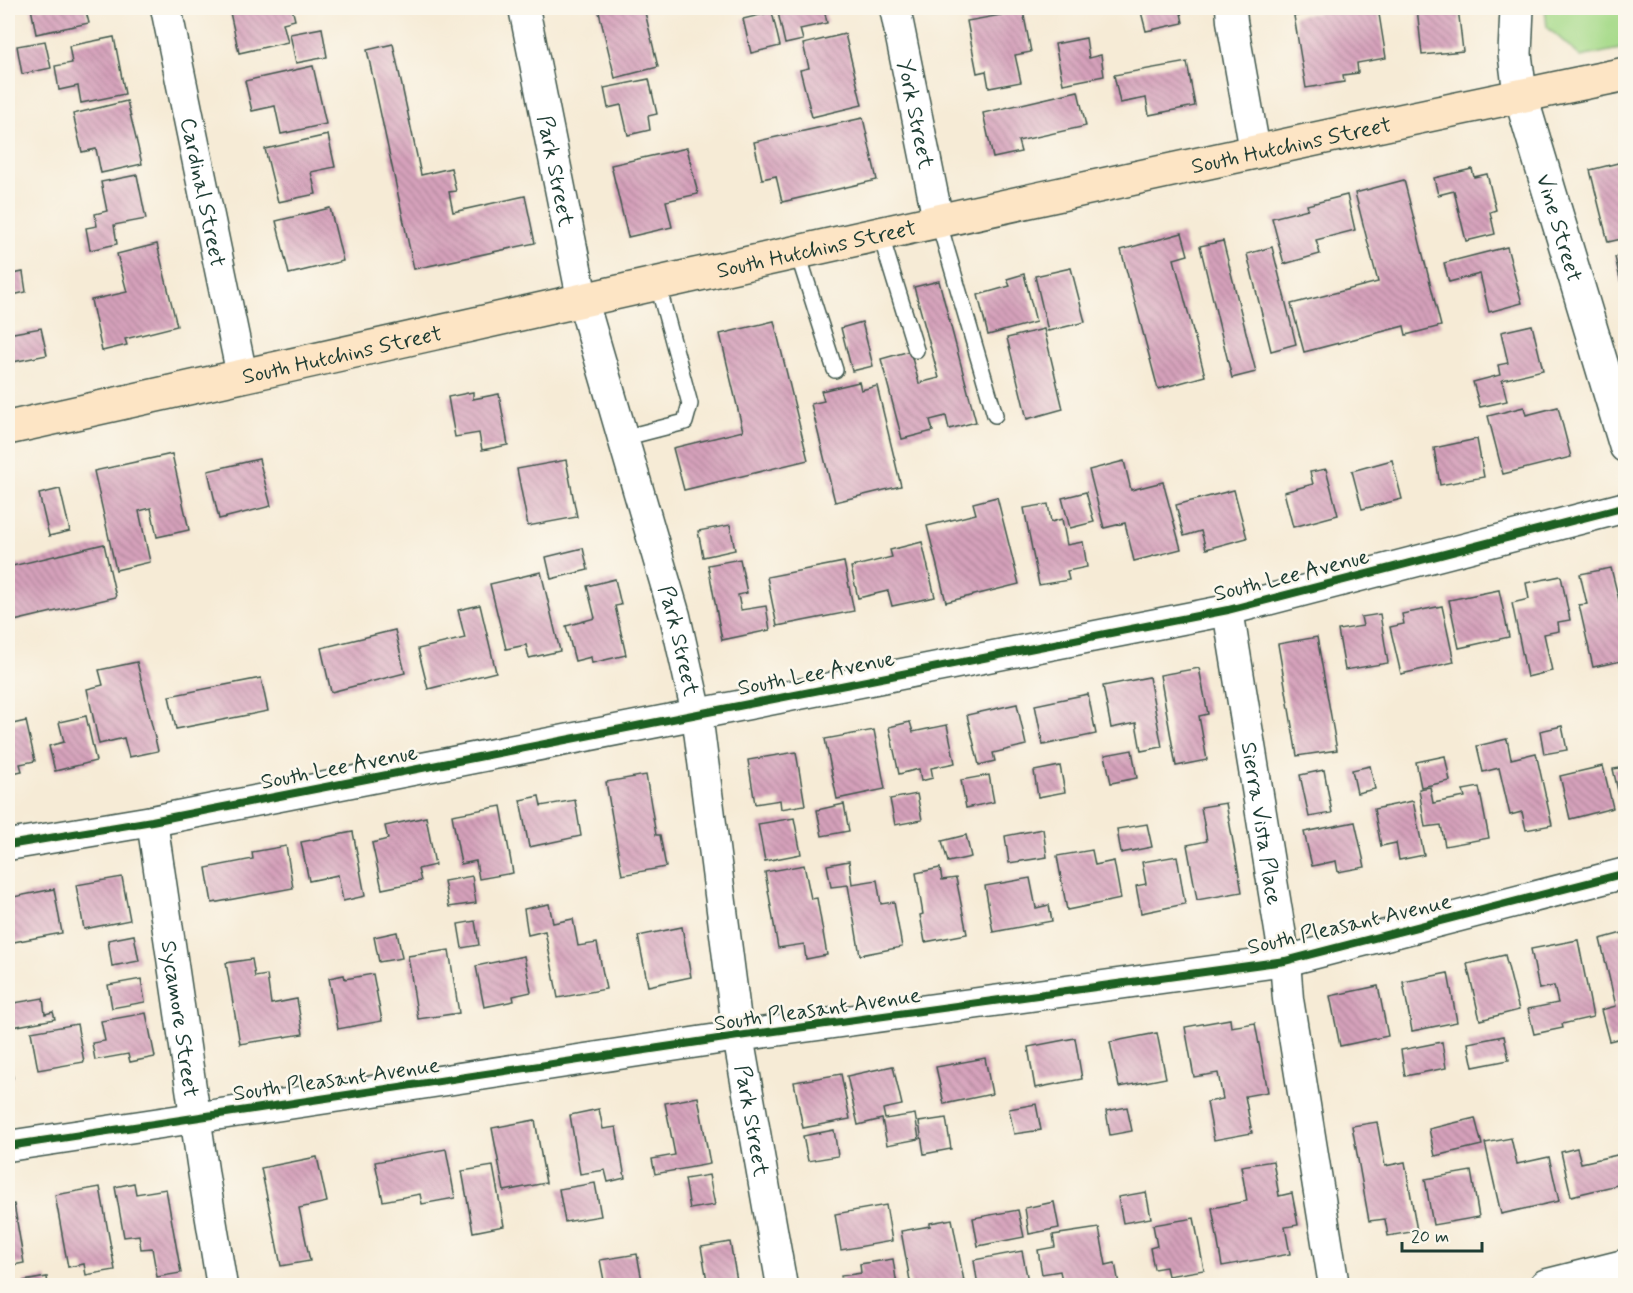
<svg xmlns="http://www.w3.org/2000/svg" width="1633" height="1293" viewBox="0 0 1633 1293" font-family="Mynerve,sans-serif">
<defs>
<pattern id="building-back-hatch" width="6" height="6" patternUnits="userSpaceOnUse" patternTransform="scale(1.5)"><rect width="6" height="6" fill="#d6a1bb"/><path d="M-1 5l2 2M0 0l6 6M5-1l2 2" fill="none" stroke="#ad8499"/></pattern>
</defs>
<rect width="100%" height="100%" fill="#fbf7ec"/>
<filter id="ink" filterUnits="userSpaceOnUse"><feTurbulence type="fractalNoise" baseFrequency=".0167" numOctaves="2"/><feDisplacementMap in="SourceGraphic" scale="12" xChannelSelector="R" yChannelSelector="G"/><feConvolveMatrix kernelMatrix="1 2 1 2 8 2 1 2 1" color-interpolation-filters="sRGB"/></filter>
<filter id="wash" filterUnits="userSpaceOnUse"><feTurbulence type="fractalNoise" baseFrequency=".008" numOctaves="4" result="noise"/><feDisplacementMap in="SourceGraphic" scale="24" xChannelSelector="R" yChannelSelector="G"/><feGaussianBlur stdDeviation="1.35" result="paint"/><feColorMatrix in="noise" values="0 0 0 0 0 0 0 0 0 0 0 0 0 0 0 0 0 1.4 0 .05"/><feComposite in="paint" operator="in"/></filter>
<g filter="url(#wash)">
<rect width="100%" height="100%" fill="#f6ebd6"/>
<polygon fill="#a6da89" stroke="#628c5e" stroke-width="1.5" points="1545,8 1625,8 1625,48 1581,57 1547,27"/>
<g id="blocks">
<g fill="url(#building-back-hatch)">
<polygon points="31,8 85,8 89,23 36,34"/>
<polygon points="229,8 292,8 295,20 283,23 288,42 239,53"/>
<polygon points="598,8 644,8 658,67 615,78"/>
<polygon points="777,8 824,8 827,23 800,29 803,40 785,44"/>
<polygon points="1140,8 1180,8 1183,23 1146,31"/>
<polygon points="1349,8 1378,8 1386,58 1357,63 1358,73 1343,75 1344,82 1306,88 1294,16"/>
<polygon points="1417,8 1458,8 1463,51 1422,55"/>
<polygon points="1023,11 1031,52 1015,55 1021,82 989,88 986,71 977,73 967,21"/>
<polygon points="772,12 780,46 751,53 743,19"/>
<polygon points="322,28 327,57 296,63 290,34"/>
<polygon points="845,34 862,105 812,117 800,70 809,68 803,44"/>
<polygon points="114,37 125,94 81,103 78,86 59,90 55,66 72,63 69,46"/>
<polygon points="1086,38 1089,58 1101,55 1104,76 1063,84 1055,44"/>
<polygon points="45,41 51,68 22,74 17,46"/>
<polygon points="393,44 421,175 451,168 456,191 449,192 453,212 525,196 535,243 414,269 367,50"/>
<polygon points="1187,62 1195,106 1149,115 1146,98 1120,103 1114,75"/>
<polygon points="313,66 326,124 281,134 275,106 252,111 245,81"/>
<polygon points="649,79 657,114 648,116 650,130 628,135 621,105 608,108 604,88"/>
<polygon points="1078,91 1086,126 1018,141 1021,152 993,158 983,113"/>
<polygon points="127,101 142,164 101,173 96,149 82,152 73,114"/>
<polygon points="863,118 877,180 782,202 776,176 762,179 754,142"/>
<polygon points="328,135 335,167 311,172 316,194 278,202 265,149"/>
<polygon points="687,148 698,194 666,201 672,227 628,237 611,165"/>
<polygon points="1626,161 1626,238 1608,242 1590,170"/>
<polygon points="1472,169 1474,177 1487,174 1496,210 1490,212 1495,234 1466,241 1454,191 1438,195 1434,178"/>
<polygon points="137,175 146,219 114,225 117,244 90,250 86,228 97,226 95,214 107,211 101,182"/>
<polygon points="1404,180 1441,326 1406,335 1404,326 1304,352 1291,304 1378,282 1355,193"/>
<polygon points="1347,195 1355,230 1316,240 1320,254 1284,264 1272,218 1308,209 1307,205"/>
<polygon points="330,208 343,261 289,274 276,221"/>
<polygon points="1182,233 1188,255 1174,259 1205,376 1158,389 1121,250"/>
<polygon points="1223,241 1256,372 1232,378 1200,246"/>
<polygon points="157,244 177,326 125,339 127,345 102,351 91,300 127,292 117,254"/>
<polygon points="1272,247 1296,344 1271,351 1247,254"/>
<polygon points="1507,247 1522,303 1489,312 1480,274 1449,282 1444,263"/>
<polygon points="1626,254 1626,282 1621,283 1615,257"/>
<polygon points="1071,268 1085,322 1048,331 1035,276"/>
<polygon points="23,272 26,292 8,296 8,275"/>
<polygon points="1024,274 1036,322 988,335 978,295 1010,286 1007,279"/>
<polygon points="939,281 976,422 949,429 946,416 930,420 933,431 902,439 881,359 910,351 919,383 939,378 914,287"/>
<polygon points="774,321 808,460 684,490 673,448 743,431 720,334"/>
<polygon points="862,322 873,366 852,371 841,328"/>
<polygon points="1532,325 1543,370 1502,380 1507,401 1480,407 1473,382 1500,375 1498,365 1508,363 1501,332"/>
<polygon points="41,328 47,355 8,363 8,334"/>
<polygon points="1044,329 1063,409 1027,419 1007,338"/>
<polygon points="859,382 861,390 877,386 901,486 835,502 811,404 824,401 821,391"/>
<polygon points="473,392 473,399 499,394 508,445 482,450 479,433 455,437 448,397"/>
<polygon points="1524,407 1526,415 1558,407 1571,457 1503,474 1488,416"/>
<polygon points="1477,439 1484,477 1440,485 1434,448"/>
<polygon points="172,454 189,530 157,537 151,508 139,511 150,562 116,570 94,471"/>
<polygon points="259,459 271,506 219,519 208,471"/>
<polygon points="566,460 577,517 528,526 517,469"/>
<polygon points="1392,460 1402,499 1362,509 1352,471"/>
<polygon points="1124,461 1131,490 1163,482 1181,549 1134,561 1125,523 1104,528 1089,470"/>
<polygon points="1326,469 1338,515 1293,527 1284,492 1313,484 1310,472"/>
<polygon points="60,489 70,531 49,536 39,494"/>
<polygon points="1234,490 1247,538 1206,549 1201,531 1184,536 1176,505"/>
<polygon points="1086,492 1094,522 1070,528 1062,498"/>
<polygon points="997,497 1019,584 946,602 927,526 976,514 973,503"/>
<polygon points="1048,504 1051,522 1062,519 1067,545 1083,542 1087,567 1067,571 1069,580 1039,585 1024,508"/>
<polygon points="730,525 735,550 703,557 698,531"/>
<polygon points="922,542 935,597 892,606 888,591 858,598 851,567 892,557 890,550"/>
<polygon points="104,544 116,597 14,621 8,592 8,567"/>
<polygon points="583,548 588,570 551,579 546,557"/>
<polygon points="740,559 747,593 738,595 741,610 766,606 770,630 722,640 708,565"/>
<polygon points="844,562 854,611 777,626 767,577"/>
<polygon points="1611,568 1626,628 1626,660 1593,667 1579,605 1587,604 1580,574"/>
<polygon points="541,572 560,651 529,658 526,645 506,649 490,584"/>
<polygon points="1561,576 1570,620 1558,622 1559,631 1544,634 1552,671 1527,677 1512,603 1529,599 1526,583"/>
<polygon points="615,579 621,605 615,606 626,655 592,663 591,657 575,661 566,626 595,618 587,586"/>
<polygon points="1499,590 1509,637 1459,648 1449,600"/>
<polygon points="480,605 496,672 428,689 418,649 465,638 458,610"/>
<polygon points="1442,606 1454,662 1401,674 1390,627 1404,624 1402,614"/>
<polygon points="1380,614 1388,663 1345,670 1338,630 1363,626 1361,617"/>
<polygon points="395,630 405,673 331,692 321,648"/>
<polygon points="1317,637 1337,750 1297,756 1278,644"/>
<polygon points="137,662 158,751 129,757 124,738 99,744 87,689 103,685 99,670"/>
<polygon points="1199,668 1208,714 1199,716 1207,760 1176,766 1160,675"/>
<polygon points="1149,677 1162,747 1141,751 1136,723 1111,728 1103,686"/>
<polygon points="261,678 268,711 176,729 169,696"/>
<polygon points="1088,694 1096,734 1043,745 1035,705"/>
<polygon points="1017,704 1026,745 993,753 995,761 979,765 967,715"/>
<polygon points="86,716 96,761 55,771 49,746 64,742 59,722"/>
<polygon points="26,721 35,761 20,764 22,771 8,774 8,725"/>
<polygon points="910,722 913,732 947,725 955,763 931,768 933,778 921,781 919,769 899,774 889,727"/>
<polygon points="1562,726 1567,750 1544,754 1540,731"/>
<polygon points="874,730 885,789 837,799 825,739"/>
<polygon points="1507,739 1511,759 1536,753 1552,825 1526,830 1522,812 1510,815 1499,768 1483,772 1477,746"/>
<polygon points="1132,750 1137,778 1111,783 1105,755"/>
<polygon points="796,752 805,805 781,809 780,800 755,804 748,760"/>
<polygon points="1445,756 1450,781 1421,787 1416,762"/>
<polygon points="1060,766 1065,792 1038,797 1034,771"/>
<polygon points="1370,766 1375,789 1357,793 1352,770"/>
<polygon points="1603,766 1613,808 1570,819 1560,776"/>
<polygon points="1626,767 1626,803 1621,804 1613,769"/>
<polygon points="1324,770 1332,813 1309,817 1300,775"/>
<polygon points="646,775 656,835 660,835 666,867 622,875 606,782"/>
<polygon points="989,775 994,802 966,808 961,780"/>
<polygon points="1430,787 1433,803 1465,797 1463,790 1479,787 1489,838 1445,846 1441,825 1425,827 1419,789"/>
<polygon points="917,794 922,820 895,825 890,799"/>
<polygon points="539,796 541,806 575,800 581,836 529,847 520,800"/>
<polygon points="1413,801 1424,855 1399,860 1396,843 1381,846 1374,809"/>
<polygon points="1226,803 1242,892 1197,900 1187,845 1207,841 1201,807"/>
<polygon points="844,804 849,831 822,836 817,810"/>
<polygon points="501,806 513,873 479,879 476,861 461,864 452,815"/>
<polygon points="426,817 435,865 418,869 421,881 382,889 372,843 388,839 385,826"/>
<polygon points="794,818 801,854 765,861 758,824"/>
<polygon points="1355,822 1365,867 1338,872 1336,861 1312,866 1304,832"/>
<polygon points="1147,824 1152,847 1121,853 1117,829"/>
<polygon points="1043,829 1047,857 1009,863 1005,836"/>
<polygon points="353,832 365,896 343,901 338,875 309,881 301,842"/>
<polygon points="966,835 971,857 948,862 942,841"/>
<polygon points="286,846 293,888 212,903 206,868 253,859 252,852"/>
<polygon points="1092,850 1095,865 1114,861 1121,899 1067,910 1057,856"/>
<polygon points="1177,856 1185,904 1141,913 1136,886 1146,884 1142,862"/>
<polygon points="849,861 852,884 877,880 881,904 894,902 902,947 860,955 848,885 831,887 827,865"/>
<polygon points="804,865 811,899 817,898 827,955 806,959 804,944 778,948 765,872"/>
<polygon points="940,868 942,880 956,878 967,934 925,942 920,915 923,914 916,873"/>
<polygon points="472,876 476,903 449,907 444,881"/>
<polygon points="122,877 130,920 84,929 76,885"/>
<polygon points="1030,878 1036,908 1049,905 1052,921 993,932 985,886"/>
<polygon points="54,889 62,933 8,943 8,898"/>
<polygon points="549,904 553,923 573,919 578,946 597,943 606,989 558,998 545,931 528,935 524,909"/>
<polygon points="475,921 479,945 462,948 458,924"/>
<polygon points="682,927 691,977 648,986 638,936"/>
<polygon points="397,932 402,958 379,962 374,937"/>
<polygon points="1626,932 1626,1037 1609,1041 1601,1010 1616,1006 1600,939"/>
<polygon points="134,935 139,961 112,966 108,940"/>
<polygon points="1578,940 1593,1017 1562,1024 1563,1028 1534,1034 1528,1009 1558,1003 1554,986 1539,989 1531,949"/>
<polygon points="449,950 459,1013 418,1019 408,956"/>
<polygon points="1505,955 1519,1010 1480,1020 1467,964"/>
<polygon points="524,956 531,992 513,996 514,1001 484,1007 476,966"/>
<polygon points="252,959 255,977 267,975 271,1004 297,999 303,1034 240,1044 226,963"/>
<polygon points="1448,973 1457,1022 1412,1031 1403,982"/>
<polygon points="373,974 382,1021 338,1029 329,978 344,975 345,979"/>
<polygon points="141,979 145,1002 112,1008 108,985"/>
<polygon points="1378,986 1388,1036 1340,1046 1330,996"/>
<polygon points="43,998 45,1014 53,1012 55,1019 12,1027 8,1004"/>
<polygon points="146,1013 155,1057 130,1062 128,1054 95,1060 92,1043 105,1041 101,1021"/>
<polygon points="1230,1019 1231,1027 1255,1023 1268,1092 1245,1096 1252,1133 1214,1140 1207,1102 1223,1099 1218,1073 1194,1077 1185,1027"/>
<polygon points="77,1024 84,1062 38,1070 31,1032"/>
<polygon points="1157,1033 1166,1078 1119,1087 1110,1042"/>
<polygon points="1504,1036 1509,1060 1473,1067 1468,1043"/>
<polygon points="1075,1038 1082,1079 1035,1088 1028,1047"/>
<polygon points="1442,1042 1446,1068 1405,1076 1401,1050"/>
<polygon points="8,1054 13,1078 8,1079"/>
<polygon points="985,1058 992,1094 944,1104 936,1067"/>
<polygon points="893,1066 902,1105 883,1109 885,1119 915,1114 919,1139 887,1145 882,1119 858,1125 847,1076"/>
<polygon points="841,1074 850,1119 803,1128 794,1082"/>
<polygon points="698,1097 710,1164 655,1174 652,1159 675,1155 665,1103"/>
<polygon points="1036,1104 1041,1130 1014,1134 1009,1109"/>
<polygon points="1127,1107 1132,1131 1110,1135 1106,1111"/>
<polygon points="599,1109 603,1129 616,1127 625,1178 608,1182 605,1170 580,1174 570,1115"/>
<polygon points="946,1118 951,1149 924,1154 919,1122"/>
<polygon points="1475,1118 1482,1145 1435,1156 1429,1129"/>
<polygon points="535,1120 546,1183 504,1191 492,1128"/>
<polygon points="1377,1122 1385,1166 1405,1162 1417,1231 1388,1236 1385,1219 1369,1221 1352,1126"/>
<polygon points="834,1130 838,1156 808,1161 803,1136"/>
<polygon points="1511,1138 1517,1164 1549,1157 1559,1201 1501,1214 1485,1143"/>
<polygon points="1577,1148 1581,1163 1626,1153 1626,1183 1571,1196 1561,1152"/>
<polygon points="446,1149 455,1198 422,1204 420,1194 383,1201 375,1162"/>
<polygon points="317,1157 327,1202 299,1208 310,1261 281,1266 261,1168"/>
<polygon points="1273,1161 1279,1196 1292,1193 1298,1225 1285,1227 1290,1254 1222,1266 1212,1208 1247,1201 1241,1166"/>
<polygon points="493,1166 504,1226 473,1232 462,1171"/>
<polygon points="1471,1171 1479,1217 1433,1225 1425,1179"/>
<polygon points="709,1175 715,1205 690,1209 685,1179"/>
<polygon points="134,1183 136,1194 166,1189 181,1273 157,1277 152,1248 141,1249 139,1235 124,1237 115,1187"/>
<polygon points="595,1183 601,1216 565,1222 559,1189"/>
<polygon points="100,1187 115,1270 86,1275 84,1264 68,1267 55,1195"/>
<polygon points="1146,1192 1151,1218 1123,1223 1118,1197"/>
<polygon points="1054,1202 1059,1228 1029,1234 1025,1208"/>
<polygon points="14,1204 24,1263 8,1266 8,1205"/>
<polygon points="886,1205 892,1241 841,1250 835,1214"/>
<polygon points="1018,1210 1024,1237 978,1246 973,1218"/>
<polygon points="1194,1218 1204,1270 1168,1276 1166,1267 1154,1269 1150,1248 1157,1246 1153,1225"/>
<polygon points="952,1219 964,1281 937,1286 911,1286 901,1231 930,1226 930,1223"/>
<polygon points="1099,1228 1106,1265 1115,1263 1119,1284 1086,1286 1085,1281 1063,1285 1060,1271 1042,1274 1038,1250 1055,1247 1053,1235"/>
<polygon points="730,1242 738,1286 708,1286 701,1247"/>
<polygon points="1022,1251 1029,1286 978,1286 974,1260"/>
<polygon points="637,1254 643,1286 605,1286 600,1260"/>
<polygon points="893,1259 897,1286 843,1286 841,1276 861,1273 860,1264"/>
<polygon points="47,1277 48,1286 24,1286 24,1281"/>
</g>
</g>
</g>
<g filter="url(#ink)">
<use href="#blocks" fill-opacity="0" stroke="#3f574c" stroke-width="1.5"/>
<g fill="none" stroke-linecap="round" stroke-linejoin="round">
<defs>
<g id="service">
<polyline points="938,220 995,415"/>
<polyline points="880,233 916,350"/>
<polyline points="797,251 835,370"/>
<polyline points="623,438 685,422 690,404 657,282"/>
</g>
<g id="minor">
<path id="s1" d="M166,8L242,376"/>
<path id="s2" d="M524,8L582,298L675,616L697,714L738,1036L782,1286"/>
<path id="s3" d="M895,8L938,220"/>
<polyline points="1231,8 1232,21 1255,151"/>
<path id="s4" d="M1228,610L1285,961L1288,999L1334,1286"/>
<path id="s5" d="M152,821L204,1177L222,1286"/>
<polyline points="8,845 152,821 1228,610 1626,507"/>
<polyline points="8,1146 738,1036 1285,961 1626,873"/>
</g>
<g id="tertiary">
<path id="s6" d="M1517,8L1515,54L1520,94L1626,446"/>
<polyline points="1546,1286 1626,1266"/>
</g>
<g id="secondary">
<path id="s7" d="M8,428C547,309 1085,185 1626,74"/>
</g>
</defs>
<use href="#service" stroke="#3f574c" stroke-width="18"/>
<use href="#minor" stroke="#3f574c" stroke-width="33"/>
<use href="#tertiary" stroke="#3f574c" stroke-width="36"/>
<use href="#secondary" stroke="#3f574c" stroke-width="36"/>
<use href="#service" stroke="#fff" stroke-width="15"/>
<use href="#minor" stroke="#fff" stroke-width="30"/>
<use href="#tertiary" stroke="#fff" stroke-width="33"/>
<use href="#secondary" stroke="#fde5c5" stroke-width="33"/>
<defs>
<g id="cycleway">
<polyline points="8,845 152,821 1228,610 1626,507"/>
<polyline points="8,1146 738,1036 1285,961 1626,873"/>
</g>
</defs>
<use href="#cycleway" stroke="#fbf7ec" stroke-width="11"/>
<use href="#cycleway" stroke="#1b5e20" stroke-width="8"/>
</g>
</g>
<g text-anchor="middle" stroke-width="5" stroke-linejoin="round" paint-order="stroke">
<g font-size="22" fill="#1f3d34" stroke="#fbf7ec">
<text dy="8" stroke="none"><textPath href="#s3" startOffset="108">York Street</textPath></text>
<text dy="8" stroke="none"><textPath href="#s7" startOffset="1314">South Hutchins Street</textPath></text>
<text dy="8" stroke="none"><textPath href="#s2" startOffset="166">Park Street</textPath></text>
<text dy="8" stroke="none"><textPath href="#s1" startOffset="188">Cardinal Street</textPath></text>
<text dy="8" stroke="none"><textPath href="#s6" startOffset="226">Vine Street</textPath></text>
<text dy="8" stroke="none"><textPath href="#s7" startOffset="828">South Hutchins Street</textPath></text>
<text dy="8" stroke="none"><textPath href="#s7" startOffset="342">South Hutchins Street</textPath></text>
<text transform="translate(1291 574) rotate(-14)" y="8">South Lee Avenue</text>
<text dy="8" stroke="none"><textPath href="#s2" startOffset="652">Park Street</textPath></text>
<text transform="translate(816 672) rotate(-11)" y="8">South Lee Avenue</text>
<text transform="translate(339 766) rotate(-11)" y="8">South Lee Avenue</text>
<text dy="8" stroke="none"><textPath href="#s4" startOffset="216">Sierra Vista Place</textPath></text>
<text transform="translate(1349 923) rotate(-13)" y="8">South Pleasant Avenue</text>
<text transform="translate(817 1008) rotate(-8)" y="8">South Pleasant Avenue</text>
<text dy="8" stroke="none"><textPath href="#s5" startOffset="200">Sycamore Street</textPath></text>
<text transform="translate(336 1078) rotate(-8)" y="8">South Pleasant Avenue</text>
<text dy="8" stroke="none"><textPath href="#s2" startOffset="1138">Park Street</textPath></text>
</g>
</g>
<rect width="1633" height="1293" fill="none" stroke="#fbf7ec" stroke-width="30"/>
<path d="M1402 1242v9h80v-9" fill="none" stroke="#1f3d34" stroke-width="3"/>
<text x="1411" y="1242" font-size="18" fill="#1f3d34" stroke="#fbf7ec" stroke-width="4.5" paint-order="stroke">20 m</text>
</svg>
